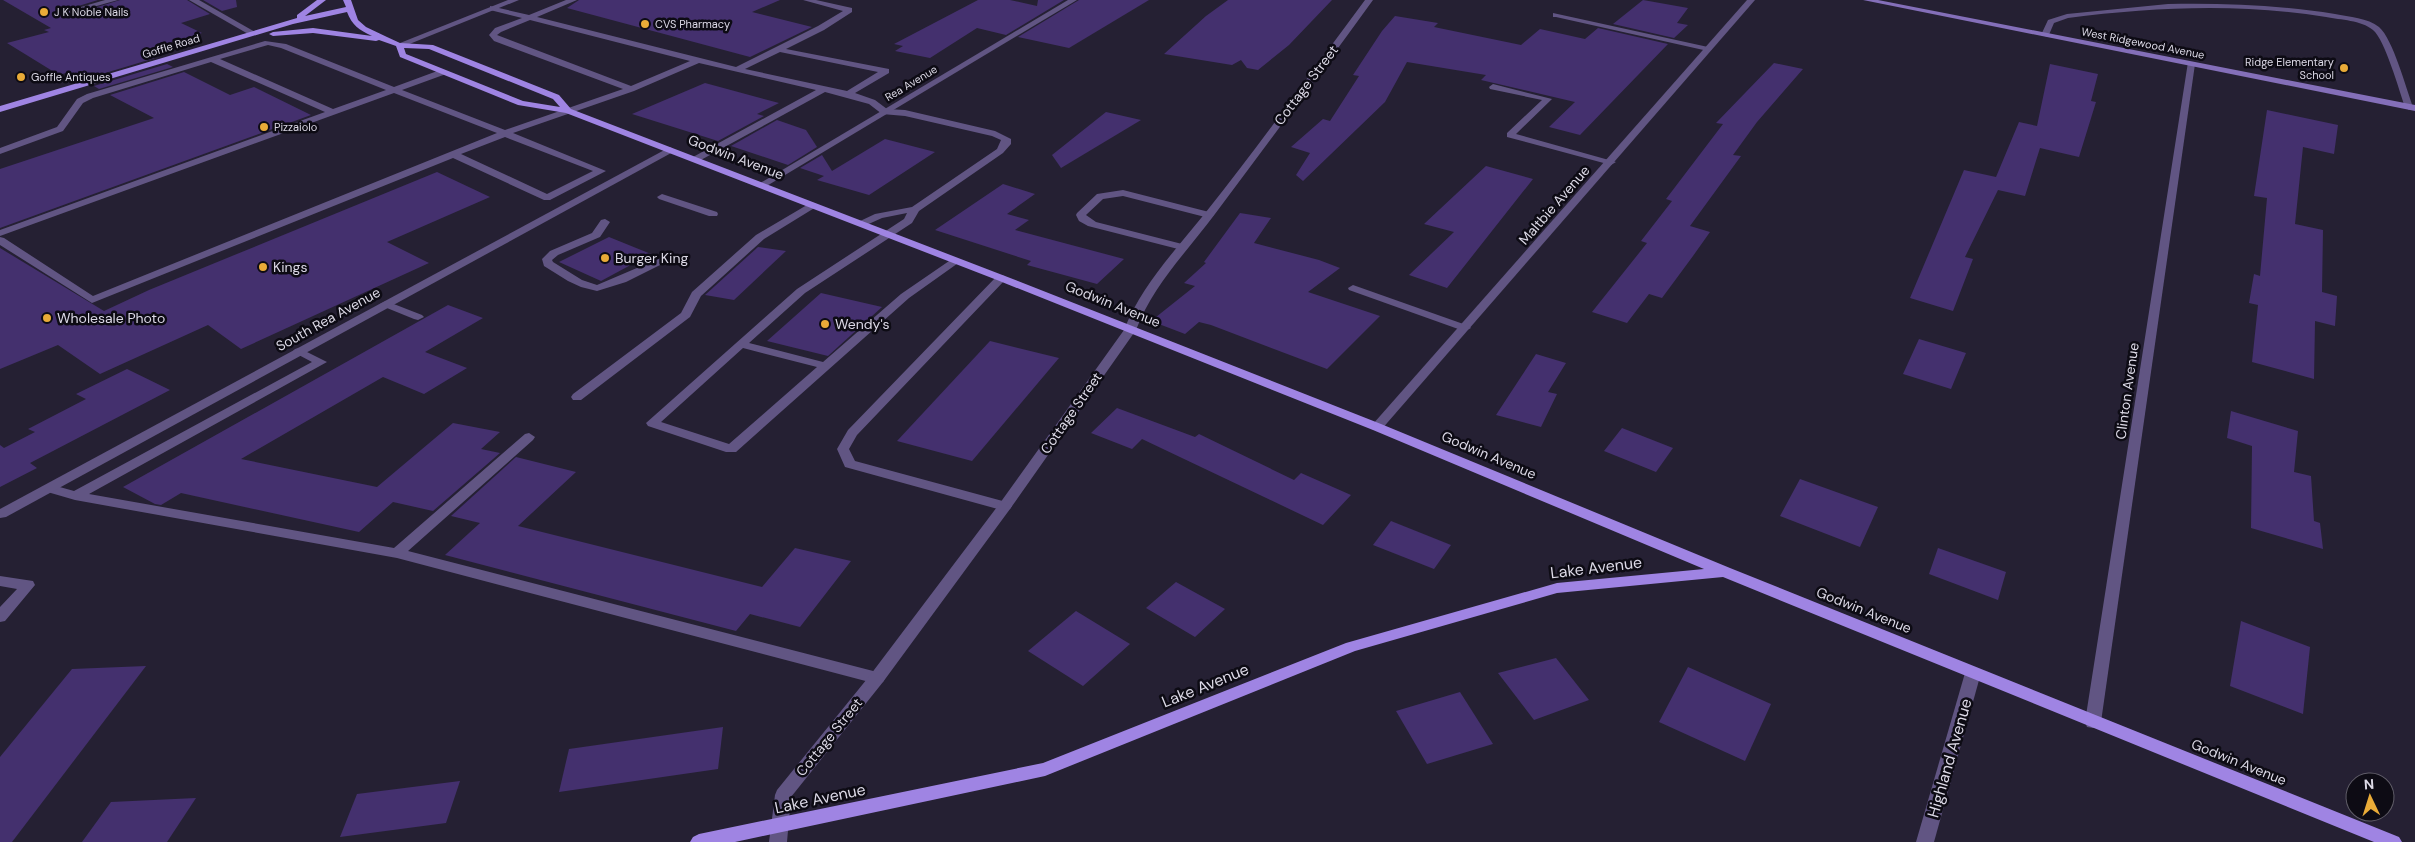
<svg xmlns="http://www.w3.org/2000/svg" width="2415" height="842" viewBox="0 0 2415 842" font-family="'DM Sans',sans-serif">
<rect width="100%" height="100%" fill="#252033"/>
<g fill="#44306e">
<polygon points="3,0 98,0 62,11 68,16 120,0 187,0 210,14 181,23 202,33 141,51 155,58 82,80 69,72 59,75 7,43 49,32 44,30 51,28"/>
<polygon points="203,0 236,0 237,7 222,11"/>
<polygon points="579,0 780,0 752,12 812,27 750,57 567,8"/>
<polygon points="978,0 1010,0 1037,6 1038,0 1064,0 1006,35 977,28 930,58 895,51 903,46 894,44"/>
<polygon points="1079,0 1149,0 1069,48 1018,37"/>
<polygon points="1228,0 1332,0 1289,45 1258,70 1247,68 1241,60 1232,65 1164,54 1206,16"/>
<polygon points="1643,0 1688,8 1677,23 1688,25 1674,38 1613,24"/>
<polygon points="1395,16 1438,23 1434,27 1521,45 1540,29 1585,39 1598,28 1668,44 1580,135 1549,127 1575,102 1481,80 1486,75 1407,62 1385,102 1303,181 1296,175 1310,153 1291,147 1323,119 1330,121 1359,76 1353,75 1382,31"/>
<polygon points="1774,63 1803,69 1757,122 1733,155 1741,156 1690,226 1710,232 1693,256 1662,298 1649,294 1627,323 1592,312 1647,243 1641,241 1672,201 1666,199 1723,124 1716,123"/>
<polygon points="167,64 173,67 99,89 94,86"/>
<polygon points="2050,64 2098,74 2091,101 2096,102 2079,157 2040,148 2025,196 1998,190 1965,257 1973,259 1953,311 1910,298 1964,170 1996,177 2019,122 2037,126"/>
<polygon points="184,72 230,95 254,87 311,115 0,228 0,169 154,118 110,95"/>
<polygon points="705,83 779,103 757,114 764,116 718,141 632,114"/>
<polygon points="2267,110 2338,125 2334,154 2303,147 2295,224 2323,230 2322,292 2337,296 2335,326 2315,321 2314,379 2252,362 2258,305 2249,303 2254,274 2260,276 2267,198 2254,196"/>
<polygon points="1106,112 1141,120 1061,168 1052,155"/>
<polygon points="777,120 806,130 817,147 788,165 731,146"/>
<polygon points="885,139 935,152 869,195 817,180 824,176 800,168 822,155 832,171"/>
<polygon points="1486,166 1533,179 1447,288 1409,275 1454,232 1424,224"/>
<polygon points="437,172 490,197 387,242 429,263 241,349 208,325 100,374 58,345 0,369 0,248 104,311 149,290"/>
<polygon points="1003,184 1035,194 1007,214 1029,220 1015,230 1124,259 1097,284 1027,265 1031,261 935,230"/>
<polygon points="1240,213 1271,218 1254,243 1319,260 1340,268 1308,292 1380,316 1327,369 1211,325 1199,322 1185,334 1151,321 1195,286 1184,283 1206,263 1204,262"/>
<polygon points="609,237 651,254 601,281 559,262"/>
<polygon points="758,247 786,251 734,300 705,295"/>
<polygon points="821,293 882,307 828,356 767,341"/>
<polygon points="448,305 483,318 425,352 467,368 424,394 383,377 241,459 377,487 453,423 500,432 481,449 500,453 433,511 393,502 359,532 181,493 161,505 155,504 123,487"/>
<polygon points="1919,339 1966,353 1951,389 1903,374"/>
<polygon points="990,341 1059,358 972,461 897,441"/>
<polygon points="1536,354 1566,363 1548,392 1557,394 1541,427 1496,415"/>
<polygon points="127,369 170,390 30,463 37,468 0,487 0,445 4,448 35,432 28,429 86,399 76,394"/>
<polygon points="1117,408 1195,437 1199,434 1294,480 1301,473 1351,495 1323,525 1142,439 1132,449 1091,433"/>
<polygon points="2231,411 2298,431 2294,472 2311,476 2314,521 2320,523 2323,549 2251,528 2252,446 2227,438"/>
<polygon points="1622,428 1673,448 1656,472 1604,451"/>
<polygon points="516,457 576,472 518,526 762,587 795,548 851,561 800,627 750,614 736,631 445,555 480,523 451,516"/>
<polygon points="1800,479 1878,507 1860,547 1780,516"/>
<polygon points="1391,521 1451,545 1434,569 1373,545"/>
<polygon points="1938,548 2006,572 1998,600 1929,574"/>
<polygon points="1176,582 1225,609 1195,637 1146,608"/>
<polygon points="1076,611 1130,644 1083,686 1028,651"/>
<polygon points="2241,621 2310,647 2303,714 2230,686"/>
<polygon points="1556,658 1589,700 1534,720 1498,673"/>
<polygon points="146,666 12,842 0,842 0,757 72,669"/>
<polygon points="1688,667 1771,704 1745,761 1659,722"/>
<polygon points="1460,692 1493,744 1427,764 1396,711"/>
<polygon points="723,727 718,769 559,792 569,749"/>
<polygon points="460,781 446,823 340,837 357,794"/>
<polygon points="196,798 167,842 82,842 111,802"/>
</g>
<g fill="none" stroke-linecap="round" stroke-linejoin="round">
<g fill="#615583" fill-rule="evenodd">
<polygon points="105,0 118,0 68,14 64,12"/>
<path d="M566,0H577L537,17L736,67L818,26L843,11L803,0H816L852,8V12L824,30L786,49L889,69V73L855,93L875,100L887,109L905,110L995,131L1011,139V144L1003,153L919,211L912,223L805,293L749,343L823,362L901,294L952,259L956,258L961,261L909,298L736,452H726L648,426L646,423L797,289L904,219L907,213L882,218L862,227L857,224L858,222L875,214L912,207L997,149L1001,140L992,136L905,116L882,114L869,104L825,92L699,161H693V157L816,90L699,63L634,91L513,133L606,171L550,200H544L453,158L92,303L0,245V237L4,238L93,296L497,133L394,93L0,236V230L325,112L211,62L93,98L83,103L63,131L0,154V148L57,127L77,99L87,94L265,41L286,44L394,87L440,70H446V74L402,90L505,130L623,89L494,41L489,35L495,28L522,18L490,10V6L529,15ZM530,20L690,61L631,86L497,35L501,32ZM268,45L281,48L386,90L333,109L220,59ZM780,52L878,72L847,91L745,69ZM505,137L593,171L547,194L461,154ZM743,348L817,367L729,444L661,422Z"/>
<path d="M2168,4C2224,3 2279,5 2335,14C2349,17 2368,18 2379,27C2393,39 2406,88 2413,107L2409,110L2405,107C2399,90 2385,40 2373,30C2361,20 2341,20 2326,17C2240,3 2154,7 2068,18L2054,23L2048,37L2041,35L2048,20L2067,14Z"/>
<polygon points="1553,13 1708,47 1712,49 1708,51 1556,17 1553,17"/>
<polygon points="1493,84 1552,99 1516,134 1616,162 1611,165 1507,137 1507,133 1542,100 1490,89 1489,87"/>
<polygon points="1123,190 1213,213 1214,215 1209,218 1123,196 1103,199 1086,215 1096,222 1186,245 1186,249 1182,250 1088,226 1079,221 1076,215 1077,213 1097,194"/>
<polygon points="662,194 717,212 718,214 717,216 709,216 659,199 657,197"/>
<polygon points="812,202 817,205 816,207 764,239 701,296 690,317 581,400 573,400 571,397 573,394 681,313 692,292 756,235"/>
<polygon points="605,219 610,222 600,237 558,255 552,260 553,262 582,280 597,285 665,256 673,256 674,258 626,282 597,291 581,287 568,281 544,266 542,259 550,251 592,233 601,220"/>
<polygon points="1001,275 1005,276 1006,278 1005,280 857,435 849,449 855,461 1010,503 1012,506 1010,509 1005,511 845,467 837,449 848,430 997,276"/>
<polygon points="1353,285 1469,326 1471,328 1465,331 1461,330 1349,290 1348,288"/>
<polygon points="386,301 422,315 424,317 418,320 414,319 382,306 380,304"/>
<polygon points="299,348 327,362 89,494 394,548 525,434 529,433 535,437 533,440 408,551 877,672 883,674 885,678 883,682 877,684 397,558 75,500 44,491 42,488 49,484 74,491 312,362 295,353 293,351 295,349"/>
<polygon points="0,576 33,581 35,585 5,621 0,622 0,607 17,589 0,586"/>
</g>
<g fill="#615583" fill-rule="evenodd">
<polygon points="189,0 199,0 257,33 250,35"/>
<polygon points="508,0 519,0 402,47 395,45"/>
<polygon points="1068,0 1077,0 765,187 759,187 757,185"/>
<path d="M1365,0H1373C1321,72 1268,143 1215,214C1186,253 1153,285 1136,330L1010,509L883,682L791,797L787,842H769L775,795L777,790L871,674L1000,503L1124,330C1142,284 1176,250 1206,212C1261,143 1312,71 1365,0Z"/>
<polygon points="1747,0 1755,0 1381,430 1373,430 1371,427 1373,424"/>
<polygon points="2188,62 2195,64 2101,722 2099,727 2093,728 2087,727 2085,722"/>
<polygon points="670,147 675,150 673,152 6,517 0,518 0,509"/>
<polygon points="1973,667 1978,669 1981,673 1934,842 1916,842 1965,673 1968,669"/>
</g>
<polygon fill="#846fb9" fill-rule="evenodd" points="1863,0 1878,0 2415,105 2415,111"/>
<path fill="#9f84e3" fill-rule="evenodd" d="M317,0H326L305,16L346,7L343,0H351L358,20L366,27L387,37L400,43L433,45L559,95L571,109L1005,276L1381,424L1730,568L2399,837L2402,842H2374L1723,577L1557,593L1355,651L1045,776L735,842H690L693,837L699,834L1043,763L1346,643L1557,583L1704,569L1373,430L997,280L566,113L518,105L400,57L396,46L379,40L376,41L313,33L273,36L269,34L273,32L313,28L372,36C359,30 352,25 347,12L293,24L0,112V106L297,18V15ZM404,48L429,49L553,99L560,107L523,101L406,54Z"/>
</g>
<g fill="#e9ab38" stroke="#0d0b14" stroke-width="2">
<circle cx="44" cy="12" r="5"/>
<circle cx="645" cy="24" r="5"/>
<circle cx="2344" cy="68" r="5"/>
<circle cx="21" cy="77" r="5"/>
<circle cx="264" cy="127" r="5"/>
<circle cx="605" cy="258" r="5"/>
<circle cx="263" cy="267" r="5"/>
<circle cx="47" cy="318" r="5"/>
<circle cx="825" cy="324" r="5"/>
</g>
<g text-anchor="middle" stroke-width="5" stroke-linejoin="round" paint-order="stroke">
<g font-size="11" fill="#dcd9e6" stroke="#0d0b14" text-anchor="start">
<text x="54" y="16">J K Noble Nails</text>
<text x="655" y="28">CVS Pharmacy</text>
<text x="2334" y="66" text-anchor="end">Ridge Elementary<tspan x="2334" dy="13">School</tspan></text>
<text x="31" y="81">Goffle Antiques</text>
<text x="274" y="131">Pizzaiolo</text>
</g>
<g font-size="11" fill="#dcd9e6" stroke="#0d0b14">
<text transform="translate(2143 43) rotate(11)" y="4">West Ridgewood Avenue</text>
<text transform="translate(171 46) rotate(-17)" y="4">Goffle Road</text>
<text transform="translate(911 83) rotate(-31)" y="4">Rea Avenue</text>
</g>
<g font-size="14" fill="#dcd9e6" stroke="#0d0b14">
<text transform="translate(1306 85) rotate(-53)" y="5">Cottage Street</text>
<text transform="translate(736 157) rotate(21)" y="5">Godwin Avenue</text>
<text transform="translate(1554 205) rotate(-49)" y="5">Maltbie Avenue</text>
<text transform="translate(1113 304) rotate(22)" y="5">Godwin Avenue</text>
<text transform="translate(328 319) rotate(-29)" y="5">South Rea Avenue</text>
<text transform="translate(2127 391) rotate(-82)" y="5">Clinton Avenue</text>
<text transform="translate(1071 413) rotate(-55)" y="5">Cottage Street</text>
<text transform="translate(1489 455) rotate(23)" y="5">Godwin Avenue</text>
<text transform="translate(1864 610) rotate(22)" y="5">Godwin Avenue</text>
<text transform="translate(829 737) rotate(-51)" y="5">Cottage Street</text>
<text transform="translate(2239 762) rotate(22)" y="5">Godwin Avenue</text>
</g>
<g font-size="14" fill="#dcd9e6" stroke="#0d0b14" text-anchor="start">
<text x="615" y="263">Burger King</text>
<text x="273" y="272">Kings</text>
<text x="57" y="323">Wholesale Photo</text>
<text x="835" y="329">Wendy's</text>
</g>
<g font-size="16" fill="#dcd9e6" stroke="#0d0b14">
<text transform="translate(1596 567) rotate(-7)" y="6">Lake Avenue</text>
<text transform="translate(1205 685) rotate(-22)" y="6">Lake Avenue</text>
<text transform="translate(1949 758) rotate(-74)" y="6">Highland Avenue</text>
<text transform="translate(820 798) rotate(-12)" y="6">Lake Avenue</text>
</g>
</g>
<g transform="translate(2370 797) rotate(356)"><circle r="24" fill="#0d0b14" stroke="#605d68"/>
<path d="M0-4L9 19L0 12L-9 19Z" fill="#e9ab38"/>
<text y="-8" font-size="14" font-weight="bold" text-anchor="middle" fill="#dcd9e6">N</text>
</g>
</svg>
